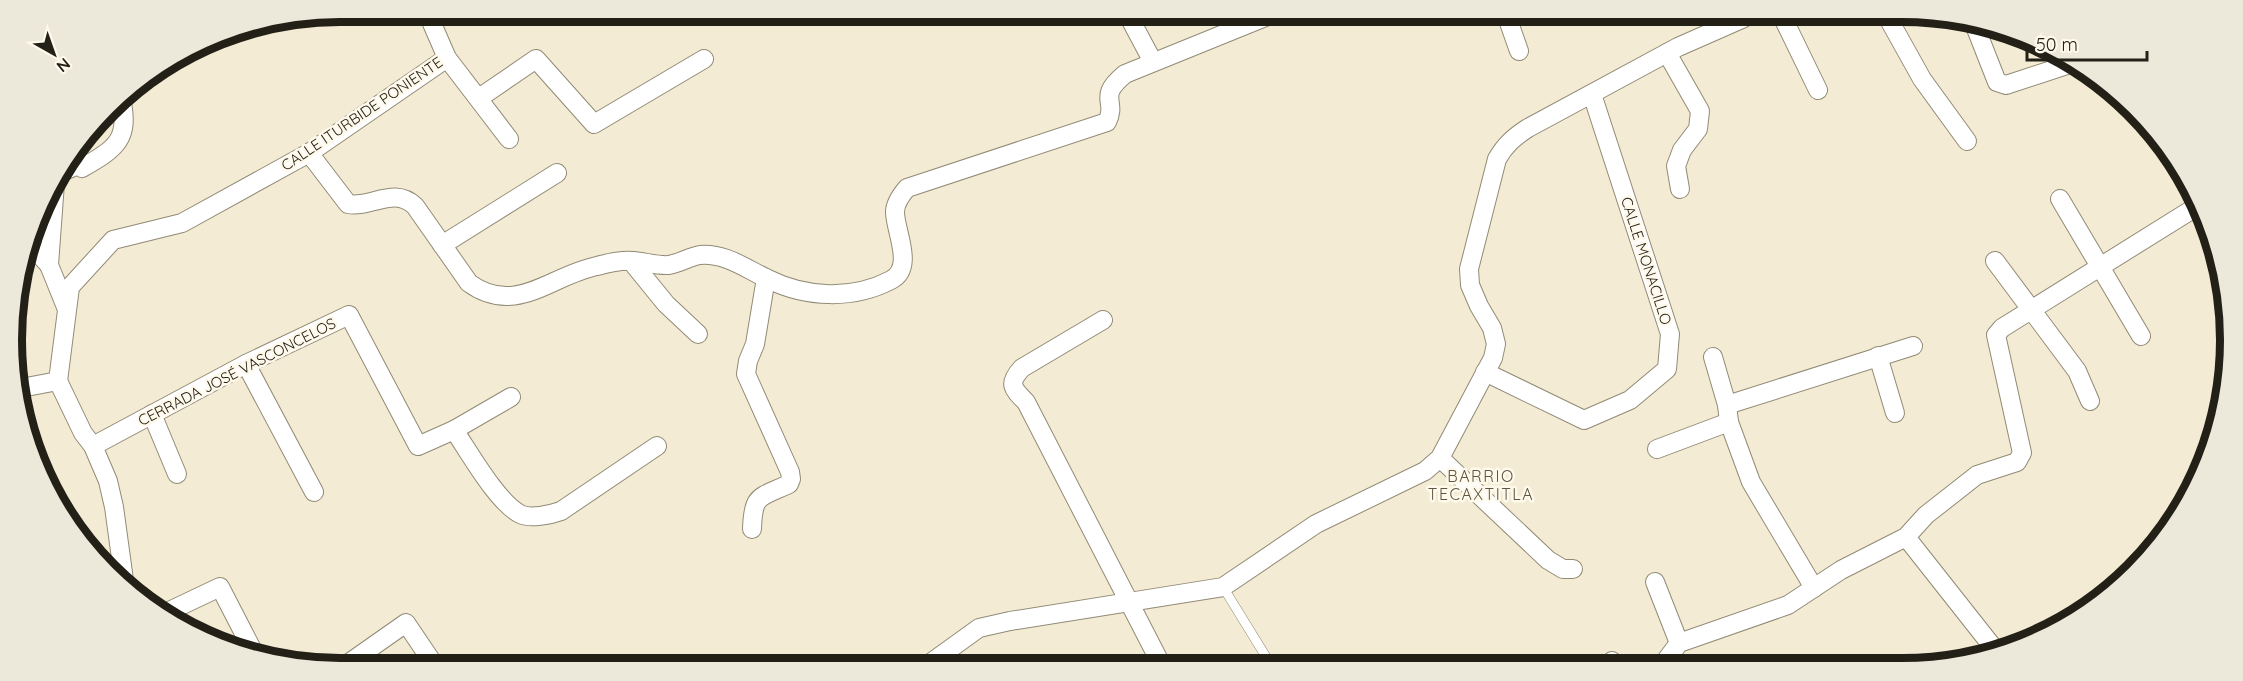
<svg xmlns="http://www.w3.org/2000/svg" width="2243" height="681" viewBox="0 0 2243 681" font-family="Quicksand,sans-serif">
<rect width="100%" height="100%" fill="#f4ebd4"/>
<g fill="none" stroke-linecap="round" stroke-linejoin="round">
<defs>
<polyline id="service" points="1223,587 1271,665"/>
<g id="minor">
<polyline points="1128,15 1153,62"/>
<polyline points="1507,17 1519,51"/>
<polyline points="1783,18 1818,90"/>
<polyline points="1888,18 1922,79 1967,141"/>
<polyline points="1973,21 1997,82 2006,85 2073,63"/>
<polyline points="1667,53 1700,111 1698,129 1682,150 1676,166 1680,189"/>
<polyline points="447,58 509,139"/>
<polyline points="479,98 536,59 594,124 704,59"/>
<path d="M309,153L348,204C372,208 394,186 415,206L469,283C516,317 551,275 597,266C608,263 621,260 633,261C645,262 658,266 669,265C680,263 689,257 700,255C726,253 746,269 768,279C806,298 853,300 891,280C915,268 895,231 895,212C895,203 901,195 907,188L1107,122C1118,100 1096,98 1125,74L1268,16"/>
<path d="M64,171L78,165L82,168C117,148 130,139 121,98"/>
<polyline points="55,183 49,265 66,307"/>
<polyline points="2060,199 2141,336"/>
<polyline points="31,245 49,265"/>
<polyline points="442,245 557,173"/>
<polyline points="631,261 666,304 698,334"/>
<polyline points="1995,261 2077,371 2090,401"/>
<path d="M1103,320L1022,368C1007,384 1013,389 1026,402L1161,664"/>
<polyline points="1878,356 1895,413"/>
<polyline points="1713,357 1727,405 1729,422 1751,482 1814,588"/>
<polyline points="246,364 314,492"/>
<polyline points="1485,372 1584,420 1630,400 1667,369 1670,334 1592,94"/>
<polyline points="58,381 70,287 113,240 182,223 309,153 447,58 427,12"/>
<polyline points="58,381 83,433 93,446 108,481 114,507 124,580"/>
<polyline points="21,388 58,381"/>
<polyline points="1727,405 1913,346"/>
<polyline points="152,414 177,474"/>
<path d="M454,430C469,452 497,502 520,514C530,519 550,515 561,511L657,446"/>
<polyline points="93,446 246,364 349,315 418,446 454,430 511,397"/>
<polyline points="1657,449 1729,422"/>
<polyline points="1440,458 1548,560 1563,569 1573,569"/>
<path d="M752,529C753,494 759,498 789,484L791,479L790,472L746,374L748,361L755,344L766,278"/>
<polyline points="1906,537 1996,651"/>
<polyline points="1655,582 1679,643"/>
<polyline points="161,615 220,587 254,653"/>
<polyline points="1612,661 1614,665"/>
<polyline points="349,663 406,623 433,663"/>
<path d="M929,664L979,628L1010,621L1223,587L1316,524L1425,471L1440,458L1493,358L1496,344L1492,328L1479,306L1470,285L1469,269L1497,159C1505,145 1514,137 1528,128L1678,47L1744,18"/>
<polyline points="1668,666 1667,659 1679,643 1788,605 1841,570 1906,537 1926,515 1977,475 2017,462 2022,453 1996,335 2002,328 2196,207"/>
</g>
</defs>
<use href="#service" stroke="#918a75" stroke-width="10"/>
<use href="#minor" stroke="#918a75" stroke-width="20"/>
<use href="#service" stroke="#fff" stroke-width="9"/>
<use href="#minor" stroke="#fff" stroke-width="18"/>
</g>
<g text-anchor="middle" stroke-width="5" stroke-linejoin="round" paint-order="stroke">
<g font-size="15" fill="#232017" stroke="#fef9eb">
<text transform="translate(362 114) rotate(-34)" y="5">CALLE ITURBIDE PONIENTE</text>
<text transform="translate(1646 261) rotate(72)" y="5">CALLE MONACILLO</text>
<text transform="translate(237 372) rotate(-27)" y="5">CERRADA JOSÉ VASCONCELOS</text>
</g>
<g font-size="16" letter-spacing="1.5" fill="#5d5642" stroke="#fef9eb">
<text x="1481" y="482">BARRIO<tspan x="1481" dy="18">TECAXTITLA</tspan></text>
</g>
</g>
<path d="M0 0H2243V681H0ZM340 22H1902A318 318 0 0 1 2220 340V340A318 318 0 0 1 1902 658H340A318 318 0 0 1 22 340V340A318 318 0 0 1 340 22Z" fill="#ece8da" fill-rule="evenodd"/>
<path fill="none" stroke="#232017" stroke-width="8" d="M340 22H1902A318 318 0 0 1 2220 340V340A318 318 0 0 1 1902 658H340A318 318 0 0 1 22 340V340A318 318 0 0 1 340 22Z"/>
<g transform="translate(54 54) rotate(140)" stroke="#fef9eb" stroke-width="4.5" paint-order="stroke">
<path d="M0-4.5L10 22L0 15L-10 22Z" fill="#232017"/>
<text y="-9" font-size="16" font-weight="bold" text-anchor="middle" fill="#232017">N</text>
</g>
<path d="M2027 51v9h120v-9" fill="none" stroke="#232017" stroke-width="3"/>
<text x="2036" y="51" font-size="18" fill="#232017" stroke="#fef9eb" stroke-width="4.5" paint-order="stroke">50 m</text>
</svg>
